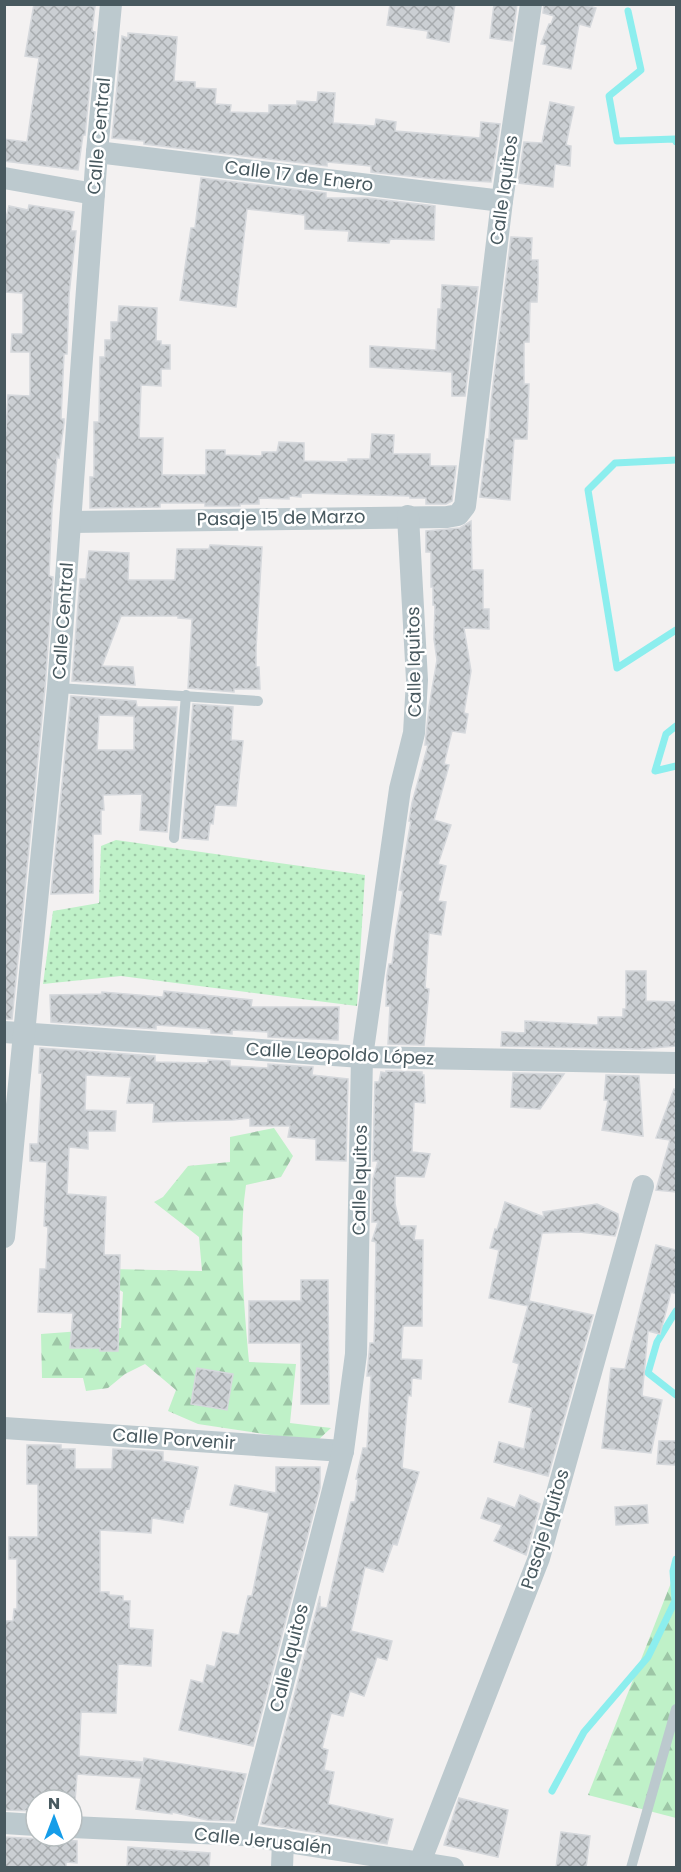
<svg xmlns="http://www.w3.org/2000/svg" width="681" height="1872" viewBox="0 0 681 1872" font-family="Poppins,sans-serif">
<defs>
<pattern id="grass-dots" width="8" height="8" patternUnits="userSpaceOnUse" patternTransform="scale(1.5)"><rect width="8" height="8" fill="#bff1c8"/><path d="M2 2h.1M6 6h.1" fill="none" stroke="#9dc6a6" stroke-width="1.8" stroke-linecap="round"/></pattern>
<pattern id="forest-firs" width="22" height="20" patternUnits="userSpaceOnUse" patternTransform="scale(1.5)"><rect width="22" height="20" fill="#bff1c8"/><path d="M5 1l3.5 6h-7zM16 11l3.5 6h-7z" fill="#9dc6a6"/></pattern>
<pattern id="building-cross-hatch" width="8" height="8" patternUnits="userSpaceOnUse" patternTransform="scale(1.5)"><rect width="8" height="8" fill="#cbcfd3"/><path d="M0 0l8 8M0 8l8-8" fill="none" stroke="#a7abae"/></pattern>
</defs>
<rect width="100%" height="100%" fill="#f3f1f1"/>
<polygon fill="url(#grass-dots)" points="116,840 365,875 357,1006 121,976 43,984 53,911 99,903 101,846"/>
<g fill="url(#forest-firs)">
<path d="M274,1128L293,1156L281,1177L246,1185C238,1239 244,1306 249,1362L296,1364L290,1423L331,1428L316,1442L198,1424L168,1411L176,1390L145,1364L125,1374L108,1388L86,1391L83,1378H42L41,1334L121,1328L123,1292L111,1285V1269L202,1271L199,1237L154,1202L163,1197L188,1166L230,1162V1137Z"/>
<polygon points="676,1570 676,1818 588,1795"/>
</g>
<g fill="none" stroke-linecap="round" stroke-linejoin="round">
<g stroke="#8ceeee" stroke-width="7">
<polyline points="628,11 641,70 609,96 617,141 675,139 676,142"/>
<polyline points="676,460 615,463 588,490 617,668 676,630"/>
<polyline points="676,726 666,734 655,771 676,766"/>
<polyline points="676,1311 657,1342 648,1373 676,1395"/>
<polyline points="552,1791 584,1732 648,1657 675,1601 673,1571 676,1559"/>
</g>
</g>
<g fill="url(#building-cross-hatch)" stroke="#d5d8dc" stroke-width="1.5" fill-rule="evenodd">
<polygon points="34,4 95,6 92,31 95,32 85,135 83,135 78,170 4,161 4,139 27,142 39,58 25,56"/>
<polygon points="390,4 455,4 449,42 427,38 428,31 387,25"/>
<polygon points="494,4 517,4 512,41 490,38"/>
<polygon points="544,4 583,4 596,8 590,27 579,24 571,69 543,64 547,45 541,44 549,24 551,24 554,16 543,13"/>
<polygon points="128,33 177,37 174,81 195,82 195,88 216,89 215,104 231,105 230,112 269,113 269,105 297,105 297,101 317,102 318,92 335,93 333,123 375,126 376,119 396,122 395,131 480,138 481,122 500,124 491,182 436,179 371,172 371,166 327,162 327,166 144,144 144,141 112,138 122,36 128,38"/>
<polygon points="550,102 574,107 566,145 571,146 570,166 555,164 553,187 518,183 524,142 542,143"/>
<polygon points="201,178 326,193 326,198 368,198 435,206 434,240 390,239 389,243 348,241 349,231 305,229 305,215 247,209 236,307 180,300 191,228 195,228"/>
<polygon points="29,205 74,212 71,231 76,231 69,295 67,354 64,354 61,419 64,419 64,423 59,458 57,457 52,509 49,576 53,577 45,687 12,1019 4,1019 6,465 4,465 4,431 6,431 8,395 30,396 30,352 11,352 12,334 23,334 23,293 4,292 4,226 9,206 28,210"/>
<polygon points="511,237 532,238 531,260 538,260 538,282 537,302 530,302 529,342 524,342 524,384 529,384 527,439 514,439 510,500 480,497 487,439 489,439 491,402"/>
<polygon points="442,285 478,287 465,396 452,396 452,372 370,367 370,346 436,350 438,309 441,309"/>
<polygon points="119,306 157,308 156,341 161,341 161,345 170,345 170,369 161,369 161,386 141,385 139,438 163,438 162,475 206,475 206,450 225,450 225,455 262,456 262,452 277,452 279,442 304,443 304,461 348,462 348,459 370,459 372,434 394,435 393,454 430,454 430,466 456,466 452,501 446,504 426,504 426,498 410,498 410,496 301,493 301,497 289,496 289,499 259,498 259,504 240,504 240,506 205,506 205,503 160,503 160,507 90,508 90,477 94,477 94,422 99,422 100,357 105,357 105,340 111,340 111,322 118,322"/>
<polygon points="471,521 472,570 483,570 483,609 489,609 489,629 464,628 471,671 464,713 468,714 465,733 452,731 444,764 449,765 434,820 451,825 438,864 446,866 438,901 446,902 441,935 429,933 425,988 429,989 424,1045 388,1044 390,1006 386,1006 387,975 389,964 392,964 396,930 403,891 399,890 411,821 409,821 412,803 428,745 425,745 429,707 437,660 434,639 435,605 433,605 433,587 431,587 431,552 426,552 426,531 460,528"/>
<polygon points="210,545 262,547 256,648 256,667 259,667 260,689 234,689 234,692 188,688 192,619 178,618 178,616 121,616 102,666 133,667 135,685 72,681 80,579 86,579 89,551 129,553 128,580 175,580 177,549 209,549"/>
<path d="M71,696L136,701L137,707H177L167,832L140,830L142,794L103,795L104,810H101V834H93V893L51,894ZM99,715L134,716V750H97Z"/>
<polygon points="193,704 233,707 231,740 243,741 236,806 215,805 213,824 210,823 208,840 182,838"/>
<polygon points="626,971 646,971 646,1001 676,1002 676,1046 640,1049 501,1046 502,1032 525,1033 525,1021 598,1025 598,1017 623,1017 623,1009 626,1009"/>
<polygon points="164,991 252,1000 251,1007 339,1007 338,1040 268,1037 268,1032 232,1030 232,1034 211,1033 211,1029 185,1027 156,1025 156,1029 51,1022 50,995 102,994 102,992 163,997"/>
<polygon points="40,1048 155,1056 155,1062 208,1063 208,1060 230,1061 230,1066 268,1068 268,1064 313,1067 312,1075 348,1079 346,1161 316,1160 316,1139 288,1137 290,1126 250,1126 250,1118 233,1120 153,1122 154,1103 127,1103 131,1077 86,1075 85,1110 116,1111 115,1131 88,1131 88,1149 69,1147 67,1194 106,1197 104,1255 120,1255 118,1351 100,1351 100,1348 70,1348 73,1313 38,1312 40,1269 46,1269 48,1227 44,1226 47,1162 30,1161 30,1144 38,1144 42,1073 39,1073"/>
<polygon points="386,1071 422,1072 422,1075 424,1075 425,1103 414,1102 412,1152 430,1154 424,1177 395,1176 395,1204 400,1226 416,1226 414,1240 423,1240 422,1326 403,1326 401,1359 422,1360 421,1379 412,1378 411,1396 408,1395 402,1468 419,1472 397,1545 393,1544 383,1572 365,1567 351,1631 392,1641 387,1660 377,1657 364,1696 350,1691 343,1716 331,1713 322,1748 328,1750 324,1770 334,1772 328,1804 393,1819 387,1844 261,1824 320,1596 320,1607 327,1608 351,1502 355,1502 358,1479 356,1479 363,1448 367,1448 371,1376 367,1376 370,1343 374,1343 375,1312 376,1242 372,1241 378,1222 372,1222 373,1179 378,1161 373,1161 375,1082 379,1082 381,1072 386,1073"/>
<polygon points="513,1073 564,1074 540,1109 511,1107"/>
<polygon points="606,1075 639,1076 643,1136 602,1130 608,1100 604,1100"/>
<polygon points="674,1089 676,1089 676,1192 656,1190 670,1140 656,1138"/>
<polygon points="505,1202 544,1217 543,1212 597,1204 618,1214 619,1223 615,1236 579,1232 542,1233 529,1301 593,1315 548,1476 494,1462 499,1442 524,1449 532,1408 509,1402 519,1364 513,1362 528,1306 489,1298 499,1250 490,1248 495,1229 497,1230"/>
<polygon points="656,1245 676,1250 676,1294 671,1292 660,1334 648,1331 642,1396 662,1400 651,1453 602,1448 611,1368 625,1369"/>
<polygon points="301,1280 328,1280 329,1404 301,1404 301,1343 249,1343 249,1301 301,1301"/>
<polygon points="197,1368 233,1374 227,1410 191,1404"/>
<polygon points="659,1441 676,1441 676,1465 657,1464"/>
<polygon points="27,1445 61,1445 61,1449 75,1449 75,1469 112,1469 113,1449 163,1452 163,1461 198,1467 189,1509 186,1508 183,1523 152,1518 151,1533 100,1530 100,1592 109,1592 109,1595 123,1596 123,1601 130,1601 129,1628 153,1630 151,1666 118,1664 116,1713 81,1712 79,1756 142,1762 142,1772 144,1758 246,1774 234,1821 207,1820 172,1812 172,1814 136,1809 141,1778 91,1775 77,1774 75,1801 42,1799 36,1800 36,1811 4,1810 4,1621 13,1621 14,1609 17,1609 17,1559 9,1559 9,1537 38,1537 38,1484 27,1484"/>
<polygon points="276,1467 320,1467 320,1488 253,1746 179,1730 191,1680 203,1683 207,1665 215,1667 223,1632 239,1635 248,1596 252,1596 269,1513 230,1505 235,1485 276,1493"/>
<polygon points="520,1495 540,1504 526,1555 494,1541 502,1525 481,1518 488,1498 515,1508"/>
<polygon points="647,1505 648,1523 616,1525 615,1507"/>
<polygon points="459,1798 508,1810 498,1857 444,1845"/>
<polygon points="561,1832 590,1836 586,1868 556,1868"/>
<polygon points="4,1837 77,1841 77,1863 66,1862 66,1868 4,1868"/>
<polygon points="128,1847 210,1853 209,1868 127,1868"/>
</g>
<g fill="none" stroke-linecap="round" stroke-linejoin="round">
<g stroke="#bcc9ce" stroke-width="10">
<polyline points="58,688 258,701"/>
<polyline points="174,838 186,695"/>
<polyline points="631,1868 676,1709"/>
</g>
<g stroke="#bcc9ce" stroke-width="22">
<polyline points="97,152 502,201"/>
<polyline points="4,178 94,194"/>
<polyline points="71,522 447,517 458,515 465,506 502,201 531,4"/>
<polyline points="4,1032 362,1057 676,1063"/>
<polyline points="4,1237 58,688 97,152 111,4"/>
<polyline points="4,1428 343,1451"/>
<polyline points="4,1823 36,1825"/>
<polyline points="72,1827 244,1835 453,1868"/>
<polyline points="244,1835 343,1451 356,1354 362,1057 400,789 414,733 417,680 408,516"/>
<polyline points="420,1862 539,1558 643,1186"/>
<polyline points="282,1868 283,1840"/>
</g>
</g>
<g text-anchor="middle" stroke-width="5" stroke-linejoin="round" paint-order="stroke">
<g font-size="18" fill="#48595f" stroke="#fff">
<text transform="translate(99 136) rotate(-85)" y="6">Calle Central</text>
<text transform="translate(299 176) rotate(7)" y="6">Calle 17 de Enero</text>
<text transform="translate(504 190) rotate(-82)" y="6">Calle Iquitos</text>
<text transform="translate(281 518) rotate(-1)" y="6">Pasaje 15 de Marzo</text>
<text transform="translate(63 621) rotate(-86)" y="6">Calle Central</text>
<text transform="translate(414 662) rotate(-91)" y="6">Calle Iquitos</text>
<text transform="translate(340 1054) rotate(3)" y="6">Calle Leopoldo López</text>
<text transform="translate(360 1180) rotate(-89)" y="6">Calle Iquitos</text>
<text transform="translate(174 1439) rotate(4)" y="6">Calle Porvenir</text>
<text transform="translate(545 1529) rotate(-73)" y="6">Pasaje Iquitos</text>
<text transform="translate(289 1658) rotate(-76)" y="6">Calle Iquitos</text>
<text transform="translate(263 1841) rotate(6)" y="6">Calle Jerusalén</text>
</g>
</g>
<rect width="681" height="1872" fill="none" stroke="#48595f" stroke-width="12"/>
<g transform="translate(54 1818)"><circle r="28" fill="#ffffff" stroke="#b6bdbf" stroke-width="1.5"/>
<path d="M0-4.5L10 22L0 15L-10 22Z" fill="#159de9"/>
<text y="-9" font-size="16" font-weight="bold" text-anchor="middle" fill="#48595f">N</text>
</g>
</svg>
